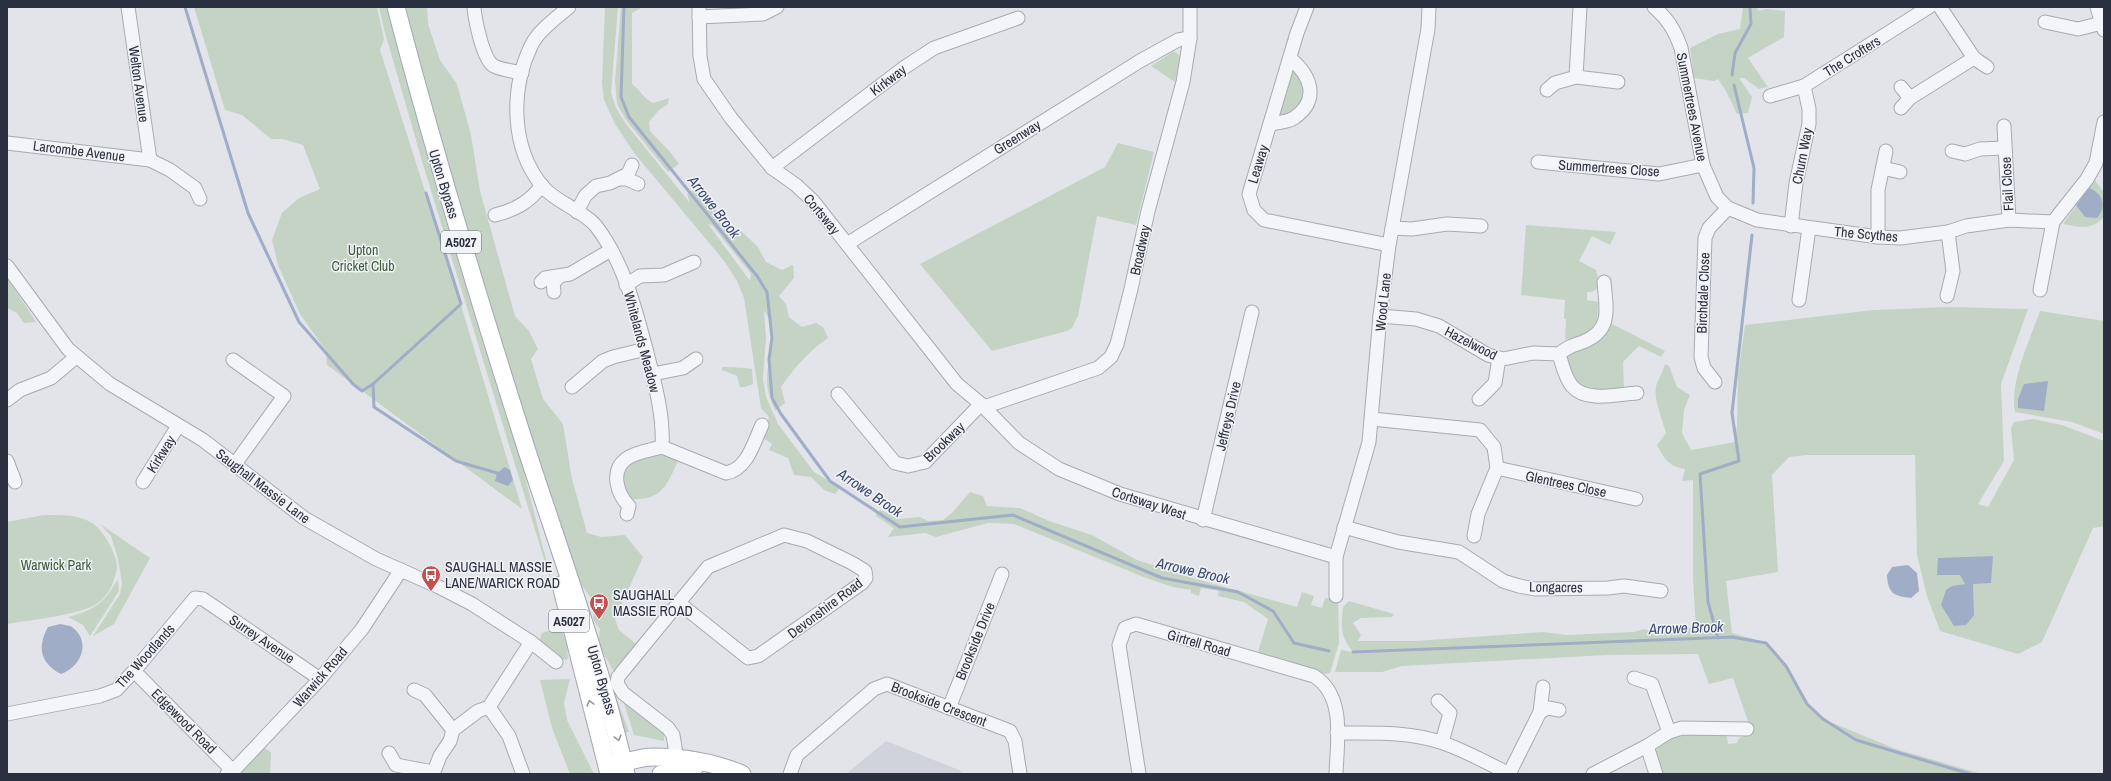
<svg xmlns="http://www.w3.org/2000/svg" width="2111" height="781" viewBox="0 0 2111 781" font-family="'Archivo Narrow',sans-serif">
<rect width="100%" height="100%" fill="#e2e4e9"/>
<polygon fill="#d0d3db" points="886,741 959,770 963,774 846,774"/>
<g fill="#c5d3c4" fill-rule="evenodd">
<polygon points="194,7 377,7 384,39 380,50 455,285 522,509 327,365 326,351 300,314 278,265 272,240 282,213 299,198 320,189 303,145 282,139 271,139 242,115 225,110"/>
<polygon points="379,7 389,7 518,449 555,595 422,161 384,29"/>
<polygon points="402,7 427,7 428,24 440,60 457,84 471,135 480,191 515,316 529,331 538,349 531,359 543,399 563,424 572,479 587,533 601,537 625,535 643,557 615,619 619,630 636,644 616,675 598,644 600,629 593,620 595,604 584,588 581,586 556,522 516,395"/>
<path d="M605,7H618L611,93L616,108L626,124L690,203L687,194L695,189L712,204L730,231L739,229L758,247L766,262L782,270L793,265L794,278L779,296L786,304L789,317L802,327L816,323L823,327L828,338C810,350 793,369 781,387L785,403L775,411C772,401 767,392 767,381C766,358 781,331 764,311L766,337L763,379L766,397L778,424L814,472L840,488L835,494L824,490L811,477L794,475L788,458L769,450L772,444L763,438L769,417L761,408L744,298L737,281L725,262L635,154L615,124L604,100L602,83ZM708,224L712,225L751,274L750,281Z"/>
<path d="M621,7H643L632,13V84C641,91 643,98 653,103L669,98L668,104L659,110L649,122L650,131L671,153L679,164L668,172L626,120L617,104L615,81Z"/>
<polygon points="1743,7 1757,7 1758,11 1767,9 1785,11 1784,37 1748,58 1768,87 1759,89 1744,78 1739,78 1752,97 1748,113 1737,114 1726,91 1718,79 1714,81 1694,78 1690,48 1718,34 1740,29"/>
<polygon points="1174,51 1180,56 1175,82 1151,66"/>
<polygon points="1293,66 1306,83 1302,106 1283,118 1279,116 1278,111"/>
<polygon points="1118,143 1154,152 1136,225 1097,216 1078,316 1072,328 1067,331 992,351 920,264 1105,167"/>
<path d="M2095,180L2104,193V217C2090,231 2081,227 2063,224Z"/>
<path d="M1526,225L1616,232L1610,245L1592,236L1579,261L1596,270C1599,281 1601,293 1587,292V300L1598,302L1597,325L1583,335L1565,340L1566,319H1564L1565,300L1521,295Z"/>
<polygon points="7,278 36,322 24,323 17,313 7,308"/>
<path d="M1948,307L2028,309L2001,384L2004,461L1978,504L1988,507L2014,460L2011,428L2014,422L2033,419L2062,425L2104,441V526L2093,528L2042,642L2018,654L1940,631L1927,596L1917,555L1915,455H1807L1789,457L1772,475L1778,572L1726,581L1732,633L1766,643L1786,666L1807,704L1823,719L1896,749L1982,774H1663L1654,754C1661,734 1714,727 1727,737L1728,744L1737,743L1739,738L1752,733L1733,678L1709,684L1698,654L1607,655L1402,666L1382,672H1335L1341,650L1353,652C1340,636 1341,627 1343,607L1349,601L1394,614L1392,617L1361,618L1353,623L1361,635L1358,641H1416L1543,632L1567,635L1634,632L1644,629L1658,632L1671,631L1688,627L1696,631L1693,577V480L1682,481L1685,469C1668,466 1665,460 1657,445L1666,433C1663,422 1653,398 1656,387C1657,381 1663,372 1665,364L1669,366L1677,387L1690,395L1684,410L1682,433L1691,450L1735,442L1737,426L1738,375L1745,325L1873,310Z"/>
<path d="M2040,311L2104,321V434L2072,422L2015,412C2009,382 2030,340 2040,311Z"/>
<polygon points="1610,323 1665,351 1661,357 1639,346 1623,362 1624,389 1591,391 1575,383 1565,359 1567,353"/>
<path d="M722,367C726,367 750,368 752,369L753,384L745,387H740L737,376L722,370Z"/>
<path d="M664,453L679,459C666,486 663,501 628,499L621,475C632,456 644,457 664,453Z"/>
<polygon points="970,492 983,496 987,506 1020,508 1049,521 1092,535 1137,560 1189,577 1297,607 1302,592 1314,596 1311,605 1322,608 1325,598 1338,599 1339,643 1330,673 1322,674 1258,652 1268,619 1244,602 1218,596 1219,591 1201,588 1199,596 1191,593 1191,590 1173,587 1146,578 1014,524 988,523 936,537 925,533 888,537 894,528 876,516 876,512 881,510 899,519 920,517 928,521 943,520 952,513"/>
<path d="M44,515C62,515 77,514 92,523C102,528 118,556 117,567C115,581 110,593 99,602C85,615 28,620 7,624V522Z"/>
<polygon points="100,524 150,558 114,624 93,636 120,594 122,583 118,559 111,536"/>
<path d="M118,579L119,591L90,636L83,625L68,617C95,610 104,603 118,579Z"/>
<polygon points="560,627 567,644 568,659 564,660 539,642 542,633"/>
<polygon points="570,679 564,703 567,720 594,774 570,774 552,728 540,680"/>
<polygon points="610,686 616,697 629,732 622,733"/>
<polygon points="623,700 647,717 664,734 664,741 634,735"/>
<polygon points="263,747 271,752 270,774 239,774 251,758"/>
</g>
<g fill="#a0adc6">
<path d="M2089,188C2103,193 2107,207 2097,218L2085,217L2076,205Z"/>
<polygon points="2048,381 2044,411 2018,408 2018,399 2024,384"/>
<polygon points="505,467 510,470 513,480 508,486 495,481 497,473"/>
<polygon points="1993,556 1991,583 1973,584 1974,615 1966,625 1954,626 1941,605 1946,590 1952,586 1965,584 1960,575 1937,575 1938,558"/>
<path d="M1908,565L1917,573L1919,591L1911,598C1894,596 1888,594 1887,575L1892,567Z"/>
<path d="M60,624C63,625 69,625 72,627C92,642 81,667 61,674C40,663 37,647 48,627Z"/>
</g>
<g fill="none" stroke-linecap="round" stroke-linejoin="round">
<g stroke="#a0adc6" stroke-width="3">
<polyline points="185,7 248,213 299,322 353,384 362,391 373,384"/>
<polyline points="624,7 621,97 629,117 757,276 767,292 772,338 769,359 772,398 781,414 830,481 900,527 1013,515 1162,578 1238,592 1273,611 1294,643 1329,651"/>
<polyline points="1732,75 1735,53 1751,24 1750,7"/>
<polyline points="1734,85 1754,168 1753,203"/>
<polyline points="426,193 461,304 373,384 374,407 456,461 497,473"/>
<polyline points="1718,638 1708,602 1700,474 1739,461 1732,413 1752,235"/>
<polyline points="1353,652 1732,637 1766,643 1786,666 1807,704 1823,719 1856,740 1970,774"/>
</g>
<defs>
<g id="minor">
<polyline points="128,7 150,160"/>
<path d="M474,7C475,20 483,60 494,66C502,70 513,71 522,73"/>
<path d="M569,7C556,18 538,31 531,46C510,90 511,149 543,187C557,203 584,211 596,226C623,261 635,307 646,349C654,381 664,414 662,447"/>
<polyline points="699,7 700,56 704,79 731,118 772,168 796,185 813,201 957,384 981,404 1019,443 1059,469 1120,494 1336,557"/>
<polyline points="1307,7 1297,33 1249,194 1254,210 1264,220 1389,245"/>
<path d="M1654,7C1668,19 1675,31 1681,48L1703,165L1717,197L1728,208L1757,220L1878,237L1900,238L1948,232L1966,226L2009,220L2053,222"/>
<polyline points="1940,7 1974,58 1987,67"/>
<polyline points="2097,7 2104,30"/>
<polyline points="699,17 763,14 777,7"/>
<polyline points="2045,22 2078,29 2102,23"/>
<polyline points="1576,77 1618,82"/>
<polyline points="1901,87 1910,98"/>
<polyline points="1547,90 1555,83 1576,77 1580,7"/>
<polyline points="1770,96 1804,86 1929,7"/>
<polyline points="1901,108 1910,98 1974,58"/>
<path d="M1270,124C1277,123 1288,122 1294,118C1320,100 1311,76 1291,59"/>
<polyline points="2004,126 2009,220"/>
<polyline points="7,143 150,160 170,170 195,188 200,199"/>
<polyline points="1952,151 1965,154 1980,149 2005,148"/>
<polyline points="1538,162 1659,174 1703,165"/>
<polyline points="772,168 905,67 934,48 1018,18"/>
<polyline points="1883,168 1900,172"/>
<polyline points="619,179 627,179 638,184"/>
<polyline points="577,212 585,196 596,186 610,183 628,174 632,165"/>
<path d="M495,215C515,210 530,202 542,185"/>
<polyline points="1791,226 1796,183 1809,124 1809,109 1804,86"/>
<polyline points="1392,228 1412,229 1447,224 1481,226"/>
<polyline points="1878,237 1878,190 1886,151"/>
<polyline points="847,244 1140,61 1178,40 1190,38"/>
<polyline points="7,266 68,349 110,384 203,440 304,518 376,559 439,587 472,604 531,642 556,662"/>
<polyline points="541,282 545,278 570,274 611,250"/>
<polyline points="626,285 640,276 664,275 694,262"/>
<polyline points="2040,290 2053,222 2087,179 2096,163 2104,122"/>
<polyline points="554,292 553,283 559,277"/>
<polyline points="1947,296 1953,271 1948,232"/>
<polyline points="1799,300 1809,228"/>
<path d="M1380,316L1416,319L1439,326L1488,355L1503,359L1533,353L1559,354C1569,346 1572,346 1583,342C1613,330 1606,308 1604,282"/>
<path d="M1559,354C1562,364 1565,378 1572,386C1586,403 1618,394 1637,393"/>
<polyline points="233,360 284,396 235,464"/>
<polyline points="653,374 683,368 696,359"/>
<polyline points="1715,382 1704,368 1701,357 1705,238 1709,228 1728,208"/>
<polyline points="572,387 603,361 613,357 646,349"/>
<polyline points="838,394 895,463 908,466 925,462 981,404"/>
<polyline points="1479,399 1495,383 1499,358"/>
<polyline points="7,400 20,390 51,378 76,357"/>
<polyline points="984,407 1098,368 1111,357 1117,344 1131,289 1148,211 1183,82 1190,38 1190,7"/>
<polyline points="1372,419 1480,430 1494,447 1497,468 1478,514 1474,536"/>
<path d="M662,447L726,473C747,470 754,442 762,425"/>
<polyline points="7,461 15,482"/>
<polyline points="1497,468 1636,499"/>
<polyline points="143,482 178,426"/>
<path d="M627,514L629,506C617,494 610,471 626,459C635,452 651,450 662,447"/>
<polyline points="1203,520 1252,312"/>
<polyline points="1344,527 1398,542 1459,552 1503,581 1519,586 1535,589 1608,588 1624,586 1661,591"/>
<polyline points="1336,596 1336,557 1369,442 1380,316 1389,245 1428,29 1429,7"/>
<polyline points="134,671 233,771"/>
<polyline points="1634,678 1652,684 1669,732"/>
<polyline points="414,690 425,695 453,730"/>
<polyline points="1438,701 1450,713 1442,742"/>
<polyline points="489,707 509,736 523,774"/>
<polyline points="949,708 1002,574"/>
<polyline points="1540,712 1548,708 1559,710"/>
<polyline points="7,714 100,696 116,690 134,671 195,598 203,599 320,679"/>
<path d="M1337,733C1371,733 1410,731 1443,743C1466,751 1488,763 1509,774"/>
<polyline points="1647,746 1656,774"/>
<polyline points="389,753 396,765 433,772"/>
<polyline points="677,760 673,735 668,728 623,693 617,683 618,677 631,661 708,567 784,535 807,541 852,563 865,571 866,578 862,583 758,656 748,658 679,603"/>
<polyline points="227,774 233,771 320,679 362,629 401,570"/>
<polyline points="433,774 440,756 450,741 453,730 478,711 489,707 531,642"/>
<polyline points="790,774 797,755 874,689 887,684 1010,731 1015,741 1020,774"/>
<path d="M1139,774L1119,645L1125,628L1136,624L1314,676C1346,696 1337,742 1336,774"/>
<polyline points="1509,774 1540,712 1543,687"/>
<polyline points="1593,774 1647,746 1669,732 1682,728 1747,729"/>
</g>
<g id="major">
<path d="M396,7C435,156 480,304 527,451C562,558 601,664 626,774"/>
<polyline points="561,585 609,774"/>
<path d="M613,766C626,762 640,757 653,757C682,757 715,763 742,774"/>
<polyline points="661,774 695,767"/>
</g>
</defs>
<use href="#minor" stroke="#a7aab3" stroke-width="15"/>
<use href="#major" stroke="#a2a7b4" stroke-width="19"/>
<use href="#minor" stroke="#f4f5f8" stroke-width="13"/>
<use href="#major" stroke="#fff" stroke-width="17"/>
</g>
<defs><path id="oneway-chevron" d="M-2-3.5L2.5 0L-2 3.5" fill="none" stroke-width="1.6" stroke-linecap="round" stroke-linejoin="round"/></defs>
<g stroke="#9598a0">
<use href="#oneway-chevron" transform="translate(590 703) rotate(-105)"/>
<use href="#oneway-chevron" transform="translate(618 738) rotate(75)"/>
</g>
<defs>
<symbol id="bus-pin" viewBox="-11 -11 22 30"><path d="M0 17L-7.5 6A9.5 9.5 0 1 1 7.5 6Z" fill="#c45152" stroke="#f2f3f7"/><path d="M-5-6H5V4H4V6H2V4H-2V6H-4V4H-5ZM-3.5-4V0h7V-4ZM-3.5 1.2v1.5H-2V1.2ZM2 1.2v1.5H3.5V1.2Z" fill="#fff"/></symbol>
</defs>
<g fill-rule="evenodd">
<use href="#bus-pin" x="420" y="564" width="22" height="30"/>
<use href="#bus-pin" x="588" y="592" width="22" height="30"/>
</g>
<g text-anchor="middle" stroke-width="3" stroke-linejoin="round" paint-order="stroke">
<g fill="#f2f3f7" stroke="#676a77" stroke-width="1">
<rect x="441" y="231" width="40" height="22" rx="3"/>
<rect x="549" y="610" width="40" height="22" rx="3"/>
</g>
<g font-size="13" font-weight="bold" fill="#2b3040">
<text x="461" y="247">A5027</text>
<text x="569" y="626">A5027</text>
</g>
<g font-size="14" fill="#2b3040" stroke="#f2f3f7">
<text transform="translate(1852 56) rotate(-32)" y="5">The Crofters</text>
<text transform="translate(888 80) rotate(-37)" y="5">Kirkway</text>
<text transform="translate(139 84) rotate(82)" y="5">Welton Avenue</text>
<text transform="translate(1692 107) rotate(79)" y="5">Summertrees Avenue</text>
<text transform="translate(1017 137) rotate(-32)" y="5">Greenway</text>
<text transform="translate(79 151) rotate(7)" y="5">Larcombe Avenue</text>
<text transform="translate(1802 156) rotate(-79)" y="5">Churn Way</text>
<text transform="translate(1258 164) rotate(-73)" y="5">Leaway</text>
<text transform="translate(1609 168) rotate(4)" y="5">Summertrees Close</text>
<text transform="translate(444 184) rotate(73)" y="5">Upton Bypass</text>
<text transform="translate(2007 184) rotate(-93)" y="5">Flail Close</text>
<text transform="translate(822 214) rotate(50)" y="5">Cortsway</text>
<text transform="translate(1866 234) rotate(5)" y="5">The Scythes</text>
<text transform="translate(1140 250) rotate(-78)" y="5">Broadway</text>
<text transform="translate(1703 293) rotate(-88)" y="5">Birchdale Close</text>
<text transform="translate(1383 302) rotate(-84)" y="5">Wood Lane</text>
<text transform="translate(642 342) rotate(75)" y="5">Whitelands Meadow</text>
<text transform="translate(1471 343) rotate(27)" y="5">Hazelwood</text>
<text transform="translate(1228 416) rotate(-77)" y="5">Jeffreys Drive</text>
<text transform="translate(944 442) rotate(-44)" y="5">Brookway</text>
<text transform="translate(161 454) rotate(-58)" y="5">Kirkway</text>
<text transform="translate(1566 484) rotate(12)" y="5">Glentrees Close</text>
<text transform="translate(263 486) rotate(37)" y="5">Saughall Massie Lane</text>
<text transform="translate(1149 503) rotate(18)" y="5">Cortsway West</text>
<text transform="translate(1556 587) rotate(1)" y="5">Longacres</text>
<text transform="translate(825 608) rotate(-37)" y="5">Devonshire Road</text>
<text transform="translate(262 639) rotate(34)" y="5">Surrey Avenue</text>
<text transform="translate(975 641) rotate(-68)" y="5">Brookside Drive</text>
<text transform="translate(1199 643) rotate(16)" y="5">Girtrell Road</text>
<text transform="translate(145 656) rotate(-48)" y="5">The Woodlands</text>
<text transform="translate(320 677) rotate(-49)" y="5">Warwick Road</text>
<text transform="translate(602 680) rotate(74)" y="5">Upton Bypass</text>
<text transform="translate(939 704) rotate(21)" y="5">Brookside Crescent</text>
<text transform="translate(184 721) rotate(45)" y="5">Edgewood Road</text>
</g>
<g font-size="14" fill="#3b5b3a" stroke="#f2f3f7">
<text x="363" y="255">Upton<tspan x="363" dy="16">Cricket Club</tspan></text>
<text x="56" y="570">Warwick Park</text>
</g>
<g font-size="14" fill="#2b3040" stroke="#f2f3f7" text-anchor="start">
<text x="445" y="572">SAUGHALL MASSIE<tspan x="445" dy="16">LANE/WARICK ROAD</tspan></text>
<text x="613" y="600">SAUGHALL<tspan x="613" dy="16">MASSIE ROAD</tspan></text>
</g>
<g font-size="15" font-style="italic" fill="#384a71" stroke="#f2f3f7">
<text transform="translate(714 207) rotate(52)" y="5">Arrowe Brook</text>
<text transform="translate(870 493) rotate(34)" y="5">Arrowe Brook</text>
<text transform="translate(1193 571) rotate(13)" y="5">Arrowe Brook</text>
<text transform="translate(1686 628) rotate(-2)" y="5">Arrowe Brook</text>
</g>
</g>
<rect width="2111" height="781" fill="none" stroke="#2b3040" stroke-width="16"/>
</svg>
